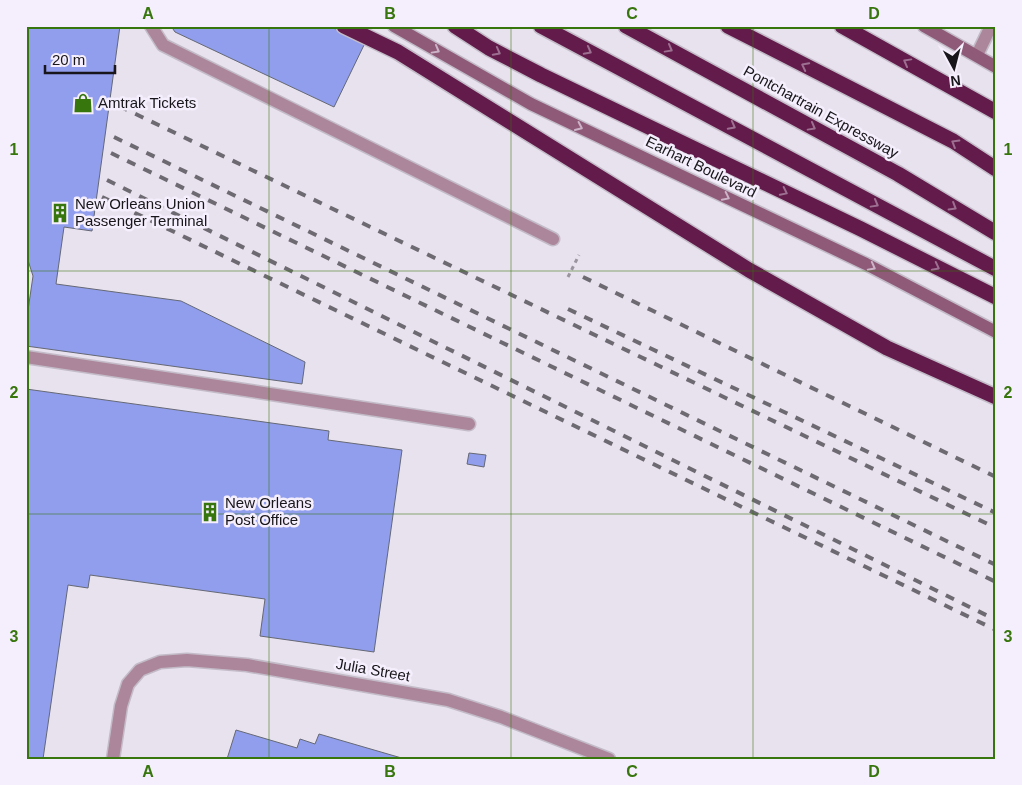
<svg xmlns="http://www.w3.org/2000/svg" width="1022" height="785" viewBox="0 0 1022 785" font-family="Arial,sans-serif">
<rect width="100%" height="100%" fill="#e8e1ee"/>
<g fill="#909eed" stroke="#656874">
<polygon points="26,26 120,26 92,231 64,227 56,284 181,301 305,362 302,384 26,346 26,324 33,276 26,254"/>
<polygon points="171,26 329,26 365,43 334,107 175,32"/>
<polygon points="26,389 329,431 328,440 402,450 374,652 260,636 265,599 90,575 88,588 68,585 43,759 26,759"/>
<polygon points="469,453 486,455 484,467 467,464"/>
<polygon points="236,730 297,748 300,739 315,744 319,734 405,759 227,759"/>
</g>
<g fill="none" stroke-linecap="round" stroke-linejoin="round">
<defs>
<g id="lane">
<polyline points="151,26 163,45 553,239"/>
<polyline points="26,357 469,424"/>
<polyline points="113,759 121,706 128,684 140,670 160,662 187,660 247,665 448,700 501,717 609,759"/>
</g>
<polyline id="street" points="977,55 991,26"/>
<g id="secondary">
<polyline points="394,26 531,104 866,264 996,332"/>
<polyline points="924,26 996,67"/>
</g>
<g id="highway">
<polyline points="344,26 398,52 749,270 887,348 996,397"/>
<polyline points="455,26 489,48 541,75 861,229 996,297"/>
<polyline points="541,26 996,269"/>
<polyline points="626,26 898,174 996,233"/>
<polyline points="728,26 953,141 996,169"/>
<polyline points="842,26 996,112"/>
</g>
</defs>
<use href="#lane" stroke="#c3bcc8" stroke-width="15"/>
<use href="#street" stroke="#c3bcc8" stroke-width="15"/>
<use href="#secondary" stroke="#c3bcc8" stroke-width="15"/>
<use href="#highway" stroke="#c3bcc8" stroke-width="18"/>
<polyline stroke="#99949d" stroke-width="3" stroke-dasharray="4 4" stroke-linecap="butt" points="568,277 579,255"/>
<use href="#lane" stroke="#ac879b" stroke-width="12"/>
<use href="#street" stroke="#ac879b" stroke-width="12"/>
<use href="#secondary" stroke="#8e5a78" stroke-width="12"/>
<use href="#highway" stroke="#621b4a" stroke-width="15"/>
<g stroke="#6e6a72" stroke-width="4" stroke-dasharray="9 9" stroke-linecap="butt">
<polyline points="119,106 996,528"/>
<polyline points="114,137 996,565"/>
<polyline points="111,153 996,582"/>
<polyline points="107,180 996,620"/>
<polyline points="102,197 996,630"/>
<polyline points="583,277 996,477"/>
<polyline points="568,309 996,513"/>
</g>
</g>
<defs><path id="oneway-chevron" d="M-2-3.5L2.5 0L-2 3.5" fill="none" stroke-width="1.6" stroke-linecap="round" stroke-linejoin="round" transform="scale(1.25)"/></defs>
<g stroke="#9d6f91">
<use href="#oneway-chevron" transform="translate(669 49) rotate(29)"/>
<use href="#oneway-chevron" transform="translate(588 51) rotate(28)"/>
<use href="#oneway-chevron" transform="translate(497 52) rotate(28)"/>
<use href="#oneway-chevron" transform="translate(907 62) rotate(-151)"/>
<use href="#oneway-chevron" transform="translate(805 66) rotate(-153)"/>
<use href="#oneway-chevron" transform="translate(732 126) rotate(28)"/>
<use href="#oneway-chevron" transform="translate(812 127) rotate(29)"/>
<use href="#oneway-chevron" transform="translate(955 143) rotate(-149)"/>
<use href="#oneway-chevron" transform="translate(784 192) rotate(26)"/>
<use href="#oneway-chevron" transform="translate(875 204) rotate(29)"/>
<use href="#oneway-chevron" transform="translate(953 207) rotate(31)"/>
<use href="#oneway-chevron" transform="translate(936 267) rotate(27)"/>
</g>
<g stroke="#ccb3c7">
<use href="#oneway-chevron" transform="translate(436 50) rotate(29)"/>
<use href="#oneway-chevron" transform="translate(579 127) rotate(25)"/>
<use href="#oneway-chevron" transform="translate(726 197) rotate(26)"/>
<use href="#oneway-chevron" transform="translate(872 267) rotate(28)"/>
</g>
<path fill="none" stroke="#37750d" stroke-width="1" stroke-opacity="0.55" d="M269,26V759M511,26V759M753,26V759M26,271H996M26,514H996"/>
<defs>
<symbol id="shop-bare" viewBox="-9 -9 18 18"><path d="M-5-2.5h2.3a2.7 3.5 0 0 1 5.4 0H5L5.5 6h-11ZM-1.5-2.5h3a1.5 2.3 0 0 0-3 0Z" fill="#37750d" stroke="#f5eefc" stroke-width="2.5" paint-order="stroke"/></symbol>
<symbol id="building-bare" viewBox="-9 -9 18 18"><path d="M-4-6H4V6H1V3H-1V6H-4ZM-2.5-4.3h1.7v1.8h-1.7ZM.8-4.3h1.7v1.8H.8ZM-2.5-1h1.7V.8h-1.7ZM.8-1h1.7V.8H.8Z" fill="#37750d" stroke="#f5eefc" stroke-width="2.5" paint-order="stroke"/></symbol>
</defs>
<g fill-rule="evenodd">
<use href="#shop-bare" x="69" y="89" width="28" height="28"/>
<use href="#building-bare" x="46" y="199" width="28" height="28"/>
<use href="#building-bare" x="196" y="498" width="28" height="28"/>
</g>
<g text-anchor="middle" stroke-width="5" stroke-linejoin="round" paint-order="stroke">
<g font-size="15" fill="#18161a" stroke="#f5eefc" text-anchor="start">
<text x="98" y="108">Amtrak Tickets</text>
<text x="75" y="209">New Orleans Union<tspan x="75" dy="17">Passenger Terminal</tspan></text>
<text x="225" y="508">New Orleans<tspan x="225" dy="17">Post Office</tspan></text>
</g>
<g font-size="15" fill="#18161a" stroke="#f5eefc">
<text transform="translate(821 112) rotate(29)" y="5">Pontchartrain Expressway</text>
<text transform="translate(701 167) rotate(26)" y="5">Earhart Boulevard</text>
<text transform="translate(373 670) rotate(10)" y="5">Julia Street</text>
</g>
</g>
<rect width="1022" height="785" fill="none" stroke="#f5eefc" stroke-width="55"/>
<g transform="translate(954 68) rotate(173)" stroke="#f5eefc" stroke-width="4" paint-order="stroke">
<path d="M0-4L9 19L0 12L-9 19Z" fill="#18161a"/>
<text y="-8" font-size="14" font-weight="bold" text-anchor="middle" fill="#18161a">N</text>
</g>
<path d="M45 65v8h70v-8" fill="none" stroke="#18161a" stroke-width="2.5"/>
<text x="52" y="65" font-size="15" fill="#18161a" stroke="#f5eefc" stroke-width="4" paint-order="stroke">20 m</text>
<rect x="28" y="28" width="966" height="730" fill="none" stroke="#37750d" stroke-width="2"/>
<g font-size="16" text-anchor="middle" font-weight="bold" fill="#37750d">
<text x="148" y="19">A</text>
<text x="390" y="19">B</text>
<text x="632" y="19">C</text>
<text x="874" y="19">D</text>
<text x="14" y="155">1</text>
<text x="1008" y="155">1</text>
<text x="14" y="398">2</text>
<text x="1008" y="398">2</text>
<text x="14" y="642">3</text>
<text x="1008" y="642">3</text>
<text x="148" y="777">A</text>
<text x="390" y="777">B</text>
<text x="632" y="777">C</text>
<text x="874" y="777">D</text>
</g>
</svg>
